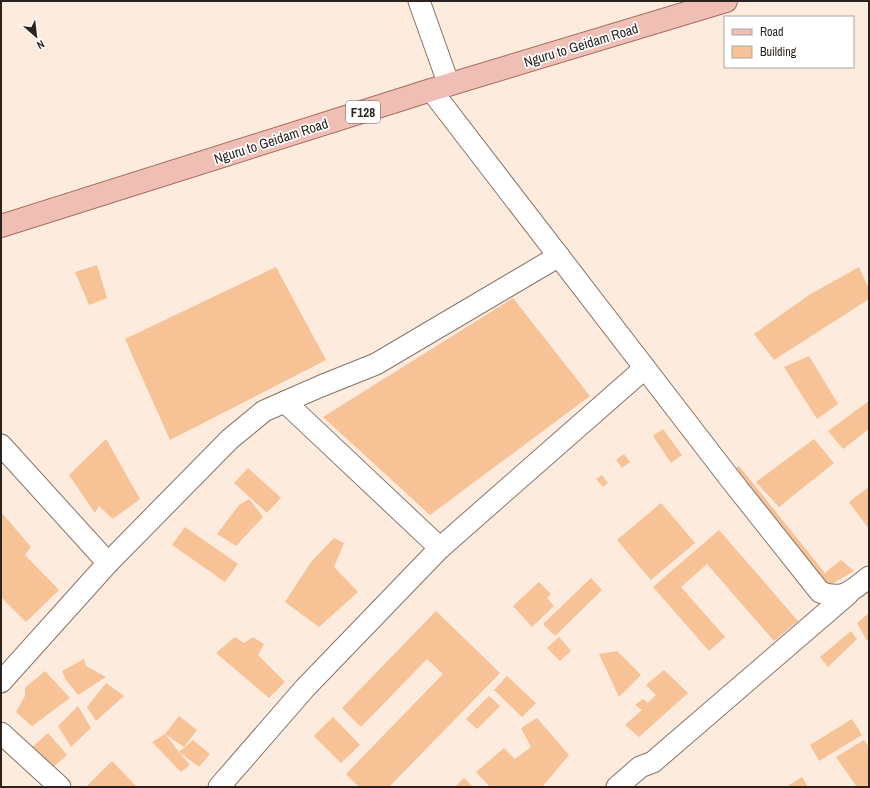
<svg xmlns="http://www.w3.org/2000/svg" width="870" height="788" viewBox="0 0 870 788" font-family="'Archivo Narrow',sans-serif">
<rect width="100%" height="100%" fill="#fdebdd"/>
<g fill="#f7c296">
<polygon points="97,265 107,298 89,305 75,272"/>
<polygon points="276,267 326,360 170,440 125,339"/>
<polygon points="859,267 869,289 869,299 774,360 754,334 809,295"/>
<polygon points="513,298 590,396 430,515 323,417"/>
<polygon points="809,356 838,404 817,419 784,367"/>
<polygon points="869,401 869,429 843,449 828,431"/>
<polygon points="663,429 682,455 671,463 653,436"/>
<polygon points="106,439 140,499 113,519 99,506 95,513 69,475"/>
<polygon points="814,439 834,463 779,507 756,482"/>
<polygon points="624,454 630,462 622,468 616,460"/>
<polygon points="739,466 825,573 841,560 854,571 823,589 726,474"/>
<polygon points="248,468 281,498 267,513 234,483"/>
<polygon points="602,475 608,483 603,487 596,479"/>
<polygon points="869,487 869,529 849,502"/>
<polygon points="249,499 263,517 236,546 217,534 239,505"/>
<polygon points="661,503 695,543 651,580 617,540"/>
<polygon points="1,512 31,547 25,555 59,590 26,622 1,597"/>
<polygon points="185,527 238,564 225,582 172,545"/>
<polygon points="719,530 798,621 774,641 707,564 681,587 725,637 709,651 653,587"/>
<polygon points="334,538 344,543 334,567 358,592 319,627 285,602 311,562"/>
<polygon points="591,578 602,590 555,636 543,624"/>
<polygon points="539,582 551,594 547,598 554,606 532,627 513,606"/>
<polygon points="436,611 500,673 389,787 359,787 346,774 443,674 427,659 361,727 342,708"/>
<polygon points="869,613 869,639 867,641 857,623"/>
<polygon points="851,631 857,639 828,667 820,657"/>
<polygon points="235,637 244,643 253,637 264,644 258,655 285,682 269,698 216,653"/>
<polygon points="559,637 571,651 560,661 547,648"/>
<polygon points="617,651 641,675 619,697 599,654"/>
<polygon points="84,659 86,666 106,677 78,695 66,680 62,671"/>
<polygon points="664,670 688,693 639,737 625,725 642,710 635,705 643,699 648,703 656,695 646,685"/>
<polygon points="45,671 70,698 32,726 16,712 25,696 25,688"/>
<polygon points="507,676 536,703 522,717 494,690"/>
<polygon points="106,683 124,696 96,721 87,707"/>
<polygon points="489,696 500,706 477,729 466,719"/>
<polygon points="78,706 91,728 71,747 58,726"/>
<polygon points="179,716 197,730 184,747 165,734"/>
<polygon points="333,717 360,745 341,763 314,736"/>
<polygon points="537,718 569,755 542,787 490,787 476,772 504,748 515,759 531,747 521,728"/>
<polygon points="852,719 862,735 819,761 810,745"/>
<polygon points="48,733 67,755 51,769 29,750"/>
<polygon points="165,734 179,752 193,740 210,754 199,767 179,752 190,765 181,772 152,742"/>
<polygon points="864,740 869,747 869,787 857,787 836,757"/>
<polygon points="112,761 137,787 86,787"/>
<polygon points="802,777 808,787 786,787"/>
<polygon points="464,778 473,787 455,787"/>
</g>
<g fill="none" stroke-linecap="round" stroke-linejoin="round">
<defs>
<g id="minor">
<polyline points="419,1 449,85"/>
<path d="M431,90L731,480L820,592C843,601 851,591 869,577"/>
<polyline points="285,402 440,548"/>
<polyline points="1,445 108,563"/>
<polyline points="1,682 108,563 230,439 264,411 321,386 376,364 559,256"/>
<polyline points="1,733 60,787"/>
<polyline points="219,787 305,688 440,548 645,368"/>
<polyline points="617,787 640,767 653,762 848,594"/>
</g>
<polyline id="major" points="1,226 431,90 726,1"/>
</defs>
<use href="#minor" stroke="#857569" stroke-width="23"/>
<use href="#major" stroke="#a46c5f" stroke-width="24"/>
<use href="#minor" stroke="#fff" stroke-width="21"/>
<use href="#major" stroke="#efbeb4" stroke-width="22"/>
</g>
<g text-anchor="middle" stroke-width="3.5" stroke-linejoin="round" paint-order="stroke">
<rect fill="#fff" stroke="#6a6562" stroke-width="1" x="346" y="101" width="34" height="22" rx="3"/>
<g font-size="13" font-weight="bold" fill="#2a231e">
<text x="363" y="117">F128</text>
</g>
<g font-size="14" fill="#2a231e" stroke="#fff">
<text transform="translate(581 45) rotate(-17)" y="5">Nguru to Geidam Road</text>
<text transform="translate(271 141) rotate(-18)" y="5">Nguru to Geidam Road</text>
</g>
</g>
<rect width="870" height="788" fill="none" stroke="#2a231e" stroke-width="4"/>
<rect x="724" y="16" width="130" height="52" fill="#ffffff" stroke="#aaa7a5"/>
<rect x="732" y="29" width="20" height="6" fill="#efbeb4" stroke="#aaa7a5"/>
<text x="760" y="36" font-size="12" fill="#2a231e">Road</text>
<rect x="732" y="46" width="20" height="12" fill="#f7c296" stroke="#aaa7a5"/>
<text x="760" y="56" font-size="12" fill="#2a231e">Building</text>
<g transform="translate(36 36) rotate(152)" stroke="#ffffff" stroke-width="3" paint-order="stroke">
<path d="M0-3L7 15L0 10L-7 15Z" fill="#2a231e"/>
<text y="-6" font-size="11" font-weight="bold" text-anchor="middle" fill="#2a231e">N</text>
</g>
</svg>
